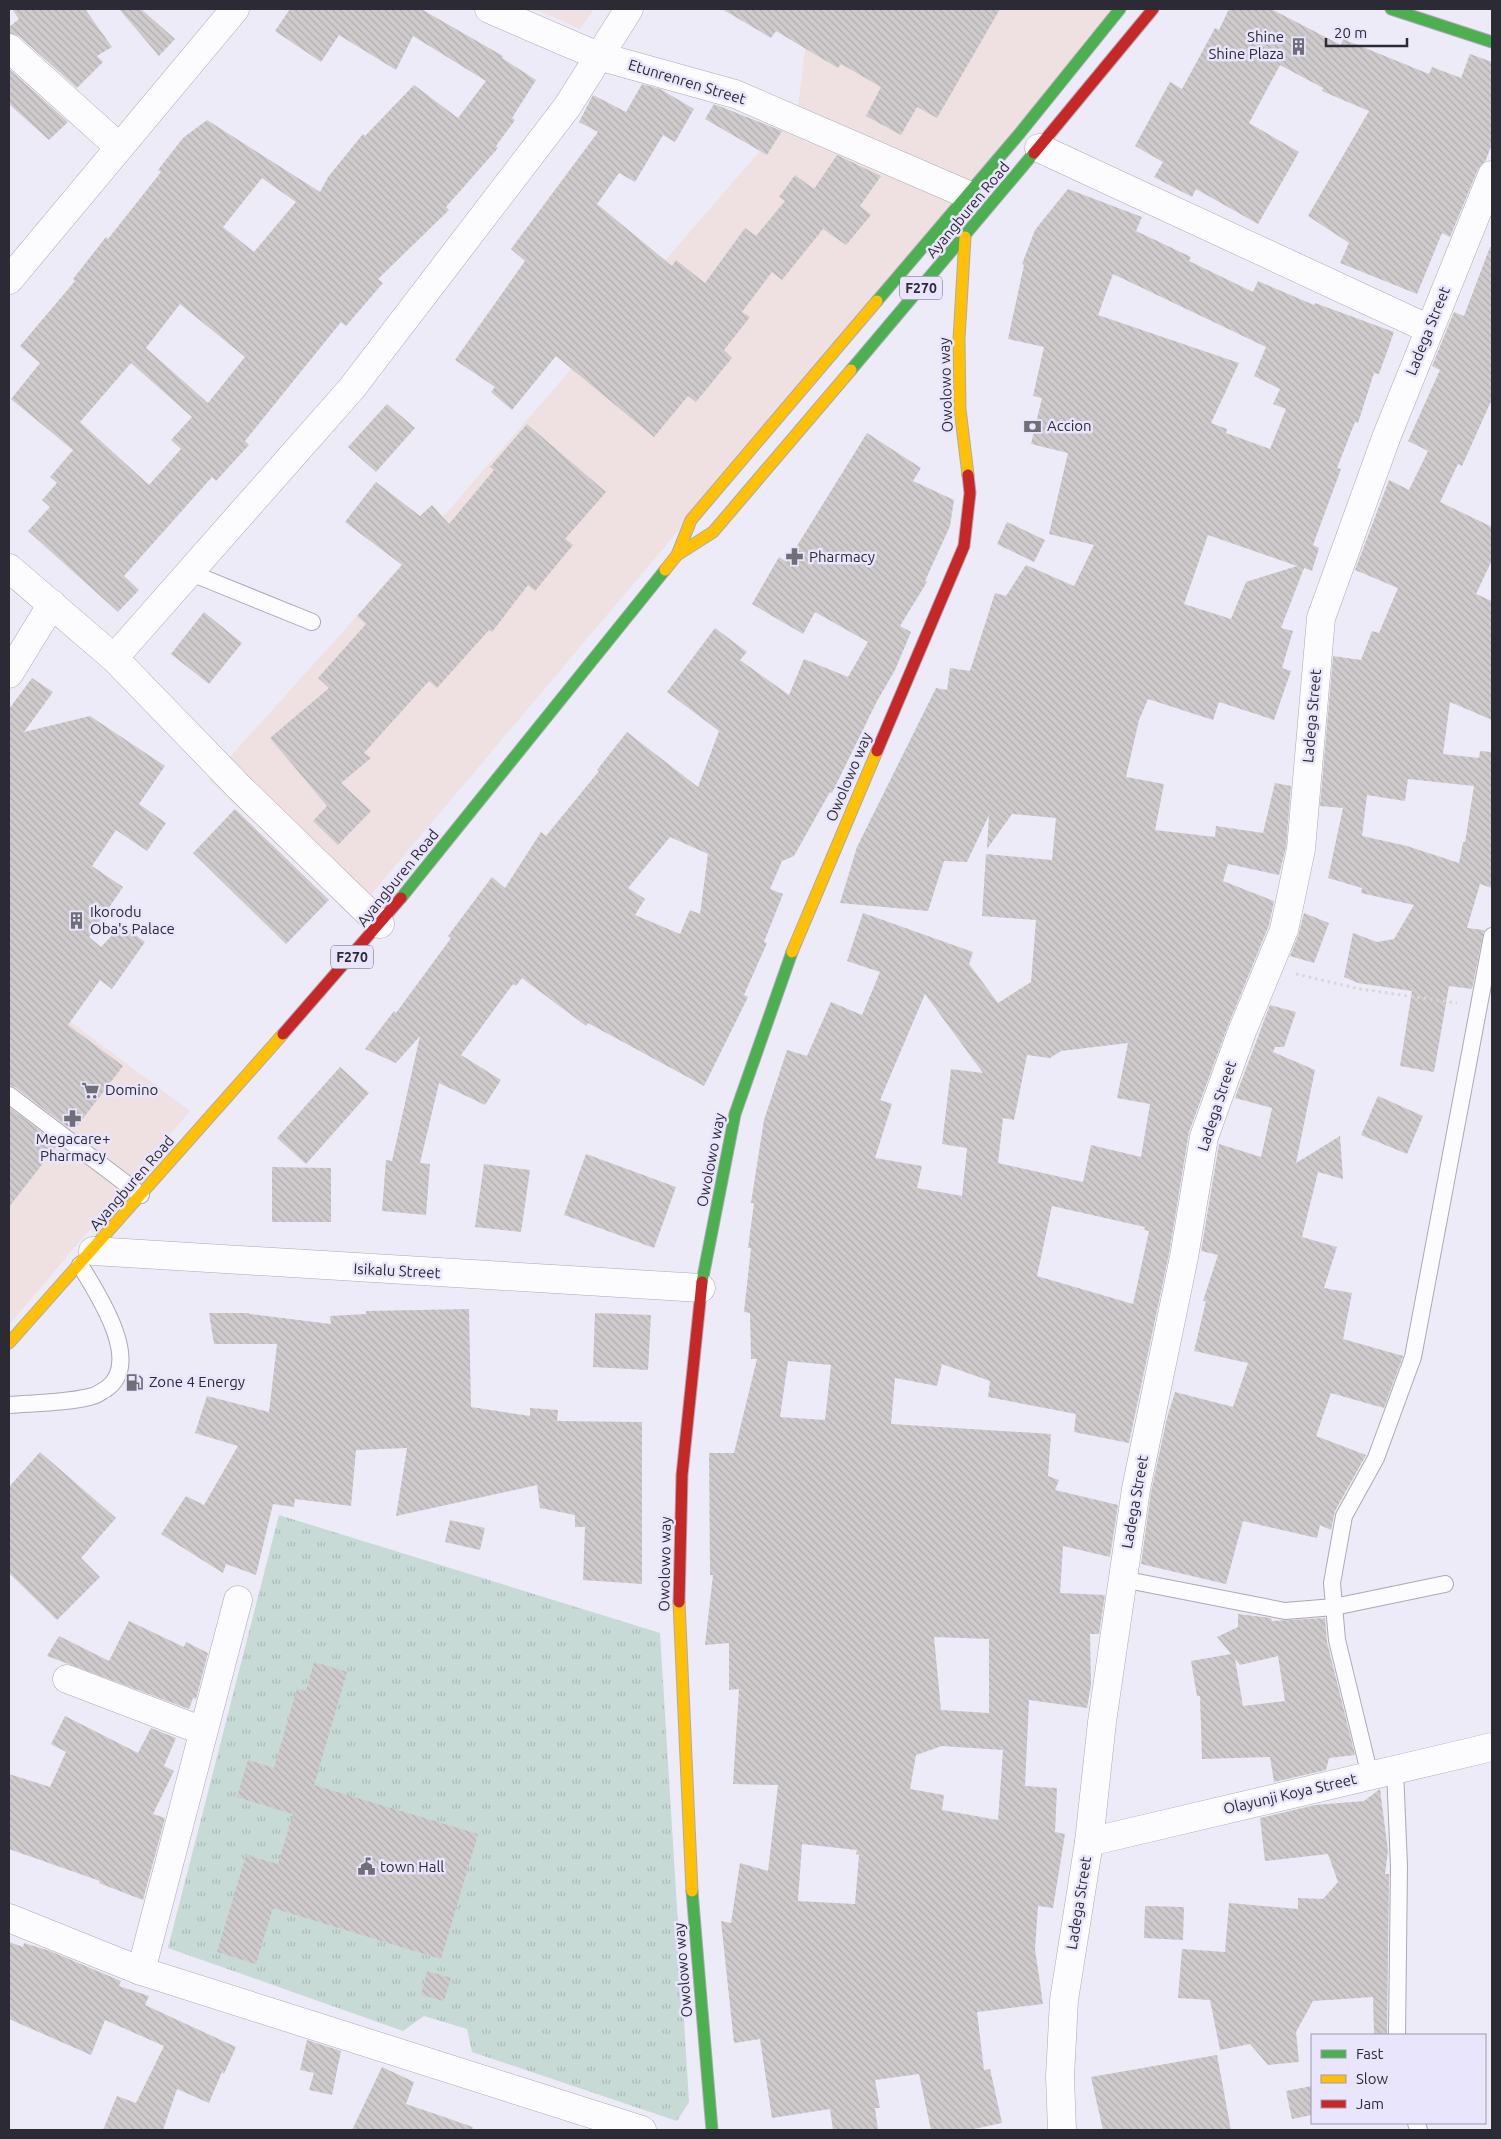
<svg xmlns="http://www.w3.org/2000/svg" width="1501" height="2139" viewBox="0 0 1501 2139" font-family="Ubuntu,sans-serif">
<defs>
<pattern id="grass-tufts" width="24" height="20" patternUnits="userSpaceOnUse" patternTransform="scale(1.25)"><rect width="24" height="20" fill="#c7dad6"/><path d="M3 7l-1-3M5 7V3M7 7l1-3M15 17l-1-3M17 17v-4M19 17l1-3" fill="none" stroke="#abbbb8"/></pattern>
<pattern id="building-back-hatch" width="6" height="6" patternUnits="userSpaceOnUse" patternTransform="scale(1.25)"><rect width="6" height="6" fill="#cfcbcc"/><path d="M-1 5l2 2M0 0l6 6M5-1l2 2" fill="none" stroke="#b2aeb0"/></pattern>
</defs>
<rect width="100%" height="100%" fill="#ecebf7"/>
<g fill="#efe1e2">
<polygon points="810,9 1114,9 1070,67 352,917 209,780 357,616 798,107"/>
<polygon points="32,993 190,1111 9,1325 9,1021"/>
</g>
<polygon fill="#efe1e3" points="535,9 594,9 580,29"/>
<polygon fill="url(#grass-tufts)" points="279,1515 660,1633 689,2102 677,2121 472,2052 467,2029 424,2016 403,2031 168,1948"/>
<g fill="url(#building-back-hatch)" fill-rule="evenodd">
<polygon points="12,9 85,9 112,47 97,56 103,62 77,88 19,36 9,33 9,27 19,19"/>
<polygon points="119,9 141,9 175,39 159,56"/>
<path d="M290,9H421L503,56L502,58L536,80L512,118L515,120L496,146L498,148L446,207L449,210L378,279L383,283L346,326L341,322L245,441L249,445L216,481L212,477L124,576L139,590L118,612L28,531L50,507L42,500L57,483L50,477L73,450L11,399L40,363L20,346L75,281L73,279L106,237L108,239L161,172L158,170L183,138L207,120L320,192L328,177L363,134L365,136L414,85L458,118L486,81L413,36L396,70L339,35L321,62L275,31ZM262,178L296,202L254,252L223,227ZM180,304L245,357L208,403L146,348ZM131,363L192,417L171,440L181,449L149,485L80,422Z"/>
<polygon points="722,9 1000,9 937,118 917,107 901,135 866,116 881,87 841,64 838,68 776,31 771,38"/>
<polygon points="1229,9 1271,9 1341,45 1343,39 1429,74 1432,67 1461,78 1470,54 1492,62 1492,144 1485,162 1478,169 1450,237 1442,233 1417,294 1340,263 1349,243 1308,216 1369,111 1322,91 1323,88 1280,65 1249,123 1299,152 1258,224 1196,189 1192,197 1154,177 1163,162 1135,146 1170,82 1182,89 1215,28 1219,30"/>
<polygon points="9,69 68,122 49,140 9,104"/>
<polygon points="642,84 660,89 694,109 675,142 663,135 635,182 619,173 597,204 672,266 676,260 705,283 745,228 756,236 785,201 779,197 795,175 814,189 837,155 881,176 860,206 871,215 846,245 823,229 782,280 772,272 742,312 750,317 724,350 732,358 696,402 688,396 654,437 556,356 512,410 491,392 495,387 455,360 525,261 511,249 598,132 579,122 593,95 626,112"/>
<polygon points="714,104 782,131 767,155 705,119"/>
<path d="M1068,189L1142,217L1136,231L1191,257L1189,261L1253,292L1258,281L1314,305L1315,303L1394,332L1379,374L1374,373L1358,423L1355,422L1337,468L1341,469L1313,545L1319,548L1312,571L1304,568L1281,628L1293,631L1282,668L1291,671L1274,720L1219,702L1213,720L1148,699L1139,720L1126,777L1164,784L1155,830L1215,837L1216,826L1263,833L1275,783L1291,786L1286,847L1279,875L1228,864L1223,881L1274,901L1269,925L1227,1028L1189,1132L1169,1254L1129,1443L1074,1432L1076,1414L988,1397L990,1381L942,1364L937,1386L895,1378L891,1424L1051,1434L1048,1476L1059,1480L1055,1490L1118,1505L1110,1557L1063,1546L1060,1593L1105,1595L1099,1634H1090L1091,1685L1087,1708L1029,1700L1025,1786L1057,1788L1055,1832L1065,1834L1053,1908L1038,1906L1035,1949L1043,2004L977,2012L984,2070L990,2069L1002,2123L969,2130H931L919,2074L875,2080L880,2108H875L878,2130H833L830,2109L772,2118L760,2039L734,2043L721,1921L731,1923L740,1863L768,1871L778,1785L733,1784L739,1689L729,1690V1643L705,1645L713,1575H710L709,1453H734L757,1359H751L750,1313L744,1312L751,1248H748L754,1203H751L764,1120L787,1050L807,1056L831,1002L862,1015L880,972L847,961L863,913L973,952L969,964L998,1003L1031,982L1036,920L982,916L986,854L1052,860L1056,818L1012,814L987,849L989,815L967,862L944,861L928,911L840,903L857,847L936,688L947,690L950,668L970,671L995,593L1006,596L1026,565L1074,586L1094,545L1049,534L1068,453L1031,444L1042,398L1033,396L1044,347L1008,339L1024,265L1022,264L1035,230ZM1113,274L1266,347L1254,376L1280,389L1273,404L1286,409L1270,449L1226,433L1227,429L1211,423L1239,363L1098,315ZM1208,535L1297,566L1246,582L1231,619L1184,604ZM925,994L983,1073L951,1069L942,1144L967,1148L962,1196L917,1188L922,1166L875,1158L892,1104L880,1100ZM1128,1043L1117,1098L1150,1104L1141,1157L1091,1145L1083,1182L998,1163L1003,1118L1014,1120L1027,1055L1050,1058L1061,1051ZM1052,1206L1145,1227L1144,1230L1149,1231L1133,1304L1037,1276ZM788,1361L831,1365L825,1420L780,1417ZM934,1637L989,1639V1713L941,1710ZM942,1746L1003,1750L998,1820L942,1810L944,1795L910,1789L916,1755ZM802,1844L857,1850L856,1854L859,1855L855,1904L798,1901Z"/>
<path d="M1490,247H1492V399L1462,466L1458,464L1440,502L1492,527V560L1476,594L1492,601V720L1450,702L1443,754L1479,758L1480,751L1492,752V888L1480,884L1467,928L1484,930L1472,989L1449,986L1434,1072L1400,1066L1412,991L1358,983L1344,977L1353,933L1377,942L1394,939L1414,905L1361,893L1362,888L1328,878L1343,808L1320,806L1333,656L1361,660L1372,631L1379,633L1398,588L1355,570L1389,480L1409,490L1428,451L1408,441L1440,370L1432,366L1454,312L1464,316ZM1408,779L1474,786L1465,842H1463L1459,863L1407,846L1362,836L1367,795L1405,801Z"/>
<polygon points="387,404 415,428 376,472 348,447"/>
<polygon points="527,424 606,492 565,539 573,545 535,591 528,585 492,632 489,630 437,688 429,681 364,753 371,758 341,783 371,811 338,845 313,821 327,806 270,738 329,688 318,678 366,624 357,616 402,565 345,522 376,482 420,516 432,505 449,524 494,470 490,467"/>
<path d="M867,433L921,468L913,481L954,500L950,526L925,581L927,582L900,626L911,632L895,670L876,703L832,793L830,792L794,856L782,861L770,889L783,894L764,942L767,943L744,995L748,997L704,1086L588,1023L586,1026L522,978L516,986L513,984L461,1055L501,1080L485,1105L439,1083L420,1163L430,1164L426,1215L382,1211L386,1160L392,1161L420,1036L396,1063L365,1049L394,1011L396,1013L451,938L448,936L492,877L505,888L541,832L546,836L599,771L597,770L627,732L698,787L719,731L667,692L715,628L747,652L740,660L789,695L804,659L848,677L868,642L815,612L803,634L752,604L779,557L787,562ZM670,837L708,854L700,914L690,910L680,934L635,915L645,899L628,888Z"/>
<polygon points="1007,522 1045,540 1034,562 997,544"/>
<polygon points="204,612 242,643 209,684 171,654"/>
<polygon points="32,678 53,692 24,732 90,716 165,766 139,804 166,823 147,851 116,830 92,866 123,887 89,937 101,947 122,925 145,942 112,989 100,980 68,1025 123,1066 75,1129 72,1126 70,1129 15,1087 9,1085 9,709"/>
<polygon points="235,809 329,900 286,944 193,853"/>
<polygon points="1304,913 1329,923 1314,963 1290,956 1298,936"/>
<polygon points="1270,1005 1296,1012 1284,1047 1275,1047 1273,1052 1315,1070 1296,1163 1340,1136 1343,1179 1318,1172 1302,1237 1337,1247 1324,1288 1352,1293 1343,1339 1403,1356 1384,1408 1331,1393 1316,1436 1366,1455 1335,1511 1331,1530 1320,1525 1317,1538 1243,1521 1226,1584 1141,1564 1151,1492 1167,1418 1175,1392 1233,1407 1248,1363 1194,1351 1206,1301 1203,1301 1218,1255 1201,1251 1219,1144 1261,1157 1272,1108 1235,1098"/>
<polygon points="340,1067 369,1093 306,1164 277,1138"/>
<polygon points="1378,1096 1423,1116 1407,1154 1361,1135"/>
<polygon points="9,1107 58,1144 9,1207"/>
<polygon points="586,1154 676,1187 654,1248 564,1215"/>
<polygon points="484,1164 530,1170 521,1232 475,1227"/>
<polygon points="272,1167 331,1168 331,1222 272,1222"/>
<polygon points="469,1309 471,1407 530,1416 530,1408 558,1410 557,1421 642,1422 642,1584 583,1580 585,1527 575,1527 575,1515 540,1508 537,1485 396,1516 407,1448 356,1450 351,1506 295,1499 294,1507 273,1504 256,1575 226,1564 223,1573 161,1534 186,1496 204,1505 238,1446 195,1433 207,1396 269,1412 277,1344 214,1344 209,1313 249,1313 249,1314 331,1324 330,1316 366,1314 366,1311"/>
<polygon points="595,1313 651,1315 648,1370 593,1367"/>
<polygon points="40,1452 116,1518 81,1558 100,1577 57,1620 9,1573 9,1487"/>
<polygon points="450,1520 485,1528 480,1550 445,1542"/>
<path d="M1238,1614L1271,1618L1272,1621L1325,1618L1327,1642L1355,1755L1329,1758L1326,1770L1274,1782L1270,1757L1202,1759L1200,1696H1197L1191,1661L1231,1654L1217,1637L1238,1627ZM1278,1656L1285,1701L1243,1706L1235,1659L1240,1665Z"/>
<polygon points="129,1621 184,1647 186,1642 208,1653 196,1699 193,1698 189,1709 47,1656 59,1636 109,1661"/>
<polygon points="314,1662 347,1672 314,1785 478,1834 441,1959 273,1908 256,1964 217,1952 246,1855 278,1864 293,1814 237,1797 248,1760 274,1768 297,1689 306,1691"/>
<polygon points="65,1716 138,1753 151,1728 176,1738 164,1766 174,1771 153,1814 165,1818 143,1900 99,1883 100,1881 9,1849 9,1774 50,1787 66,1752 51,1744"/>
<polygon points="1380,1789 1388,1851 1385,1874 1389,1874 1387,2035 1374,2035 1373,1997 1313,2001 1296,2032 1299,2062 1268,2065 1250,2044 1220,2050 1210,2000 1178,1998 1182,1949 1225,1952 1229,1903 1298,1909 1298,1898 1323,1899 1338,1882 1328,1854 1265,1861 1260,1818 1315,1805 1364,1801"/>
<polygon points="1145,1906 1184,1907 1183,1940 1144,1938"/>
<polygon points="9,1942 23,1947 24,1943 50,1951 121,1981 119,1986 149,1996 145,2005 236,2047 224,2074 222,2072 209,2103 177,2089 163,2130 103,2130 117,2096 136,2103 164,2046 105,2020 91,2055 9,2019"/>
<polygon points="427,1971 451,1978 444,2001 421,1995"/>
<polygon points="307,2040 341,2051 332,2095 309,2090 314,2073 300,2070"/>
<polygon points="1217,2055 1231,2130 1103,2130 1091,2077"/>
<polygon points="382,2067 414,2082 406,2104 473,2127 472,2130 352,2130"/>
<polygon points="1312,2086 1312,2115 1292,2119 1286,2091"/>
</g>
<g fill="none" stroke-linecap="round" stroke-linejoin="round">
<defs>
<g id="lane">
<polyline points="191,573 312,622"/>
<polyline points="9,1095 141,1195"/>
<path d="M9,1405C34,1403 69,1403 93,1396C97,1395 102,1391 106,1389C144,1363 97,1293 80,1265"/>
<polyline points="1122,1579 1285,1611 1334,1607 1445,1584"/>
<polyline points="1395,1770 1399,1866 1397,2035"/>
<polyline points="1370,1776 1337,1640 1332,1583 1344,1516 1376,1458 1413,1357 1492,936"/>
<polyline points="1416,2123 1419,2130"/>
</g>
<g id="street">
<polyline points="489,9 598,56 735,94 966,194"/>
<polyline points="9,48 119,147"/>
<polyline points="1039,148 1429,329"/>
<polyline points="9,280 235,9"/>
<polyline points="9,568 114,658 240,788 380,924"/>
<polyline points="114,658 352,388 567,107 629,9"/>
<polyline points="9,674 52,604"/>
<polyline points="93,1251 701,1288"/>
<polyline points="67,1679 203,1731"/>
<polyline points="1089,1842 1492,1747"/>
<polyline points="9,1918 141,1971 642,2130"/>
<polyline points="141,1971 238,1600"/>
<polyline points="1062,2130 1060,2077 1064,2000 1089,1842 1102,1722 1136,1489 1184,1257 1204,1137 1241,1034 1284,930 1301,849 1321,618 1386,438 1492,175"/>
</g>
<g id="fast">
<polyline points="1391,9 1492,42"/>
<polyline points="877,301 1020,133 1120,9"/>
<polyline points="851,370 1034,153"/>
<polyline points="401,898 665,570"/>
<polyline points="702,1282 735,1114 792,952"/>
<polyline points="692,1891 712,2130"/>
</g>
<g id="slow">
<polyline points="965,237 959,339 960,409 968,475"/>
<polyline points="677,555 713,532 851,370"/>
<polyline points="665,570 677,555 691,520 877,301"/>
<polyline points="792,952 877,751"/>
<polyline points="9,1343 283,1034"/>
<polyline points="679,1602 692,1891"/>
</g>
<g id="jam">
<polyline points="1034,153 1153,9"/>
<polyline points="877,751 964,546 970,493 968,475"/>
<polyline points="283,1034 401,898"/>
<polyline points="679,1602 682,1475 702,1282"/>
</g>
</defs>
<use href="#lane" stroke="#aba9b4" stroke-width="18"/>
<use href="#street" stroke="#aba9b4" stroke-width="29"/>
<use href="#fast" stroke="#aba9b4" stroke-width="13"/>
<use href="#slow" stroke="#aba9b4" stroke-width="13"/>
<use href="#jam" stroke="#aba9b4" stroke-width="13"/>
<polyline stroke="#d7d6da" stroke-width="3" stroke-dasharray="2.5 4" stroke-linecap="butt" points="1296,974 1360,989 1457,1003"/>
<use href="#lane" stroke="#fcfcfe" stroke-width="16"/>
<use href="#street" stroke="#fcfcfe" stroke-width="28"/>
<use href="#fast" stroke="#4caf50" stroke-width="11"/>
<use href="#slow" stroke="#ffc107" stroke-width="11"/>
<use href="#jam" stroke="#c62828" stroke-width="11"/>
</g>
<defs>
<symbol id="building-bare" viewBox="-9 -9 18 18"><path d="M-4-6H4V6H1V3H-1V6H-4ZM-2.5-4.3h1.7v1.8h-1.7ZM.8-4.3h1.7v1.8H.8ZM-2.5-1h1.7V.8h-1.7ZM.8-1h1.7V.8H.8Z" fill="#6f6e79" stroke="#e9e5fd" stroke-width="2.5" paint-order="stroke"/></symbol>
<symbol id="bank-bare" viewBox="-9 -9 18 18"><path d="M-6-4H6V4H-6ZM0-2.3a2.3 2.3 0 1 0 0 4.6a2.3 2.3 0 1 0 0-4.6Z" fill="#6f6e79" stroke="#e9e5fd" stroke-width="2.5" paint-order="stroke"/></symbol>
<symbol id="pharmacy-bare" viewBox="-9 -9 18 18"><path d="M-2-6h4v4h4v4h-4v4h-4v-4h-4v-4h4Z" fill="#6f6e79" stroke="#e9e5fd" stroke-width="2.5" paint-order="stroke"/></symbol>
<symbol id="supermarket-bare" viewBox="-9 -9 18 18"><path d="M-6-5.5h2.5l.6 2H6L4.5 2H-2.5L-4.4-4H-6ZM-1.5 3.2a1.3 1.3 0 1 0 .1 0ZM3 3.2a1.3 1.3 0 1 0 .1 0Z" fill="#6f6e79" stroke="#e9e5fd" stroke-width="2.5" paint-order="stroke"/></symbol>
<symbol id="fuel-bare" viewBox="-9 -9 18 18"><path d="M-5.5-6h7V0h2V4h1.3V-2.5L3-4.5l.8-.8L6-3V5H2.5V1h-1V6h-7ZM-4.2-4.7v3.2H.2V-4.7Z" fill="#6f6e79" stroke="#e9e5fd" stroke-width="2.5" paint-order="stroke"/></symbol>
<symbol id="civic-bare" viewBox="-9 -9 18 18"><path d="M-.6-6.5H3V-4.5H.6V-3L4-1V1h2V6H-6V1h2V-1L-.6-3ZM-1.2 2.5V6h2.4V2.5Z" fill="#6f6e79" stroke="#e9e5fd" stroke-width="2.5" paint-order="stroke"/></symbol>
</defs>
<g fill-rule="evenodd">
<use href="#building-bare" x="1286" y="34" width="25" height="25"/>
<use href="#bank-bare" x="1020" y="414" width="25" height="25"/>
<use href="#pharmacy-bare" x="782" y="544" width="25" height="25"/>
<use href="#building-bare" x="64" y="908" width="25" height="25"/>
<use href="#supermarket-bare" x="78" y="1078" width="25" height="25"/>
<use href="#pharmacy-bare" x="60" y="1106" width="25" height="25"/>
<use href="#fuel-bare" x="122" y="1370" width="25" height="25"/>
<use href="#civic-bare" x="354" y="1854" width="25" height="25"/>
</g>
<g text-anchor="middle" stroke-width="5" stroke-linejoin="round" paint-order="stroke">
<g fill="#e9e5fd" stroke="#656271" stroke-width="1">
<rect x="900" y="276.5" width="42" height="23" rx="4"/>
<rect x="331" y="945.5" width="42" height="23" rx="4"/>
</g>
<g font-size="14" font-weight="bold" fill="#2c2a35">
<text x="921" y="293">F270</text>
<text x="352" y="962">F270</text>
</g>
<g font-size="15" fill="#2c2a35" stroke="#e9e5fd" text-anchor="start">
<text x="1284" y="42" text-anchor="end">Shine<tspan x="1284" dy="17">Shine Plaza</tspan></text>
<text x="1047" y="431">Accion</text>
<text x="809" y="562">Pharmacy</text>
<text x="90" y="917">Ikorodu<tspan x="90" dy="17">Oba's Palace</tspan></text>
<text x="105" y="1095">Domino</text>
<text x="73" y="1144" text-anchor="middle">Megacare+<tspan x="73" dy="17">Pharmacy</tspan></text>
<text x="149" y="1387">Zone 4 Energy</text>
<text x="380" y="1872">town Hall</text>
</g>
<g font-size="15" fill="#2c2a35" stroke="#e9e5fd">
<text transform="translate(687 82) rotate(17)" y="5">Etunrenren Street</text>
<text transform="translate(968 210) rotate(-50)" y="5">Ayangburen Road</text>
<text transform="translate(1428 331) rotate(-68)" y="5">Ladega Street</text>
<text transform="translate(946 385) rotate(-92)" y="5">Owolowo way</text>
<text transform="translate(1312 716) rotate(-85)" y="5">Ladega Street</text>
<text transform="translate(849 777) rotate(-67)" y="5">Owolowo way</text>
<text transform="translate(398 878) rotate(-51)" y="5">Ayangburen Road</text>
<text transform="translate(1217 1106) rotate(-72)" y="5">Ladega Street</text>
<text transform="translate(711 1160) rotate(-79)" y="5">Owolowo way</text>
<text transform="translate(132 1183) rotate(-49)" y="5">Ayangburen Road</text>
<text transform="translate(397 1271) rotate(3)" y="5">Isikalu Street</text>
<text transform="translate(1135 1502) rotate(-80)" y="5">Ladega Street</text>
<text transform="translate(665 1564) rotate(-89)" y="5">Owolowo way</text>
<text transform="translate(1290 1794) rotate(-13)" y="5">Olayunji Koya Street</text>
<text transform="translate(1079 1903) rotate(-81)" y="5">Ladega Street</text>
<text transform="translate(683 1970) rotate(-95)" y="5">Owolowo way</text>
</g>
</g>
<rect width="1501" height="2139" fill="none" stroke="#2c2a35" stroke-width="20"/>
<rect x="1311" y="2034" width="175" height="90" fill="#e9e5fd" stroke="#9d9aad"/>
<rect x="1321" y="2050" width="25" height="8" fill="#4caf50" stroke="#9d9aad"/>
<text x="1356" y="2059" font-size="15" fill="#2c2a35">Fast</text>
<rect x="1321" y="2075" width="25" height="8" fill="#ffc107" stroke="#9d9aad"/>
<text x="1356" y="2084" font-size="15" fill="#2c2a35">Slow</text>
<rect x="1321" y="2100" width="25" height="8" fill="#c62828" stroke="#9d9aad"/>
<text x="1356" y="2109" font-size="15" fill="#2c2a35">Jam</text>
<path d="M1326 38v8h81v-8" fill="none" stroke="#2c2a35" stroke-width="2.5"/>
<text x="1334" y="38" font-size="15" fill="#2c2a35" stroke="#e9e5fd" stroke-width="4" paint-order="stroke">20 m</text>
</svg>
